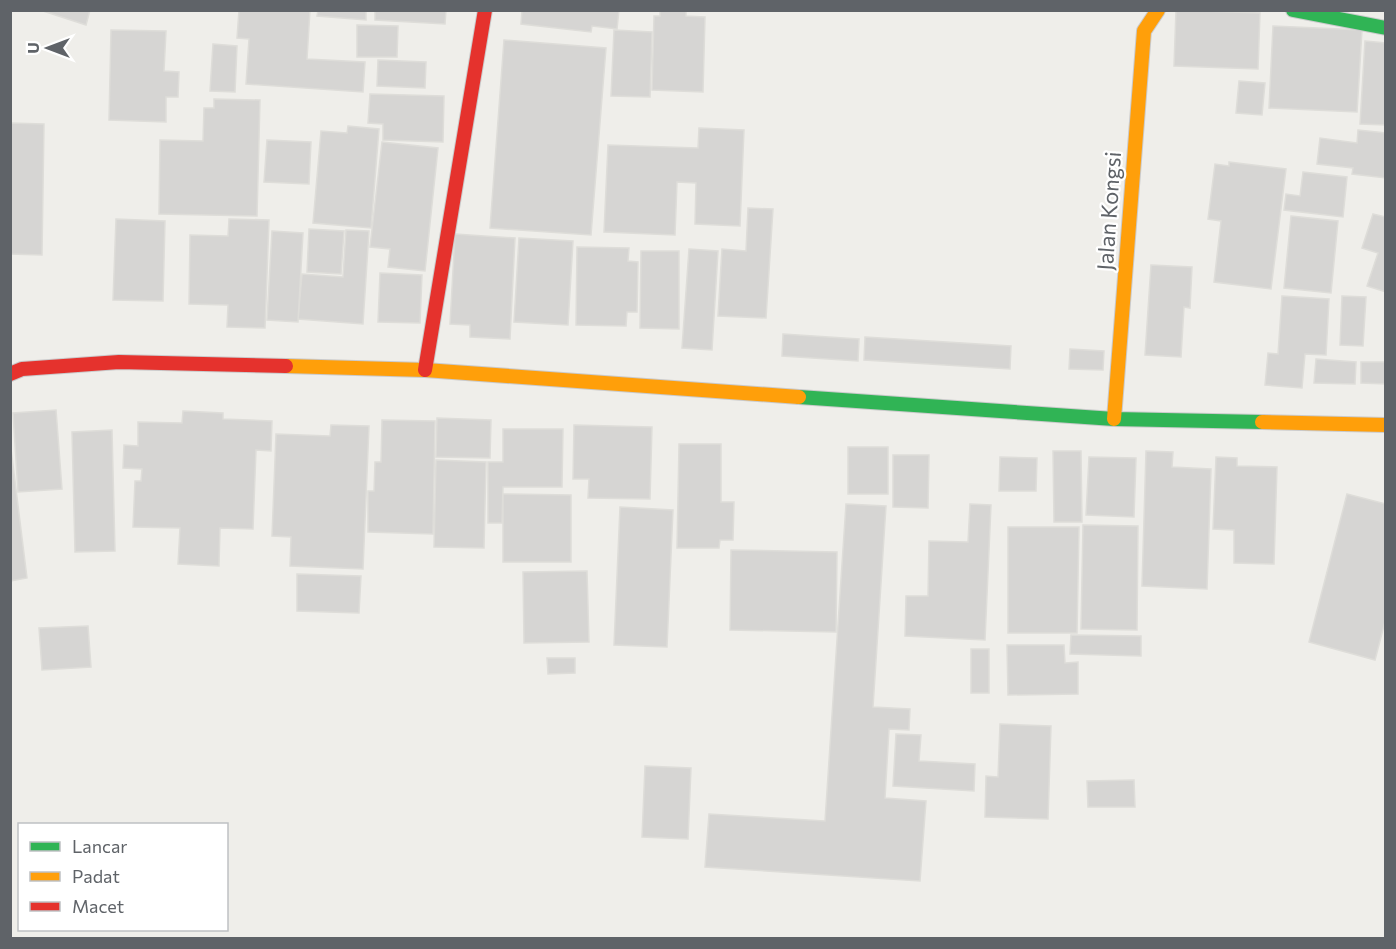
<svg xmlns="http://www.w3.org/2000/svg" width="1396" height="949" viewBox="0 0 1396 949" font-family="Commissioner,sans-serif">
<rect width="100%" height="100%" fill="#efeeea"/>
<g fill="#d6d5d3" stroke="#deddd9" stroke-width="1.5">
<polygon points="40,10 90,10 86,25"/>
<polygon points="239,10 310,10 307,59 365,62 363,92 246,84 249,39 237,38"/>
<polygon points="318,10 366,10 366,20 317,16"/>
<polygon points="375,10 446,10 445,24 375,20"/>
<polygon points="522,10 619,10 617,29 592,26 591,32 521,24"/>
<polygon points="660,10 686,10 686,16 705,17 703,92 652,90 654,16 660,16"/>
<polygon points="1176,10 1260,13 1258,69 1174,66"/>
<polygon points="357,25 398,26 397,57 357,57"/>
<polygon points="1273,26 1362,30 1357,112 1269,108"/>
<polygon points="111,30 166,31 164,71 179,72 178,97 166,97 166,122 109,120"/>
<polygon points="614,30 652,32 650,97 611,96"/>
<polygon points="504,40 606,48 591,235 490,228"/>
<polygon points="1365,41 1386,43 1386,125 1360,124"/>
<polygon points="213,44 237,46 235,92 210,91"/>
<polygon points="378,60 426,62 425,88 377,86"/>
<polygon points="1239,81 1265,83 1262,115 1236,113"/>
<polygon points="370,94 444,96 443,142 383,140 383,124 368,123"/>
<polygon points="214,99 260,100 257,216 159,214 160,140 203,141 204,108 214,108"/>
<polygon points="10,123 44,124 42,255 10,254"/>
<polygon points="348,126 379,129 371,228 313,223 321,131 347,133"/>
<polygon points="699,128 744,130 740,226 695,224 696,183 677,182 675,235 604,232 608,145 698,148"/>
<polygon points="1358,130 1386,133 1386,178 1352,174 1353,168 1317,164 1320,138 1357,143"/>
<polygon points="267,140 311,142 309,184 264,182"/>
<polygon points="382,142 438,148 425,271 388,267 390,249 370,247"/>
<polygon points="1229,162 1286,169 1271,289 1214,282 1221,221 1208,219 1215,164 1229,166"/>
<polygon points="1303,172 1347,177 1343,217 1284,210 1286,194 1300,196"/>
<polygon points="748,208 773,209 766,318 718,316 722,249 746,251"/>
<polygon points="1373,214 1386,217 1386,292 1367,286 1378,253 1362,248"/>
<polygon points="1291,216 1338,221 1331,293 1284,288"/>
<polygon points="116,219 165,221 163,301 113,300"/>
<polygon points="229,219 269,220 265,328 227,327 228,305 189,304 190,235 228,236"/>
<polygon points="309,229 344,231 341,274 307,272"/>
<polygon points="346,230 369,231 363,324 298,319 302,274 343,277"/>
<polygon points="272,231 303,233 298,322 267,320"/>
<polygon points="455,234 515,238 510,339 470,337 470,325 450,324"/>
<polygon points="519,238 573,241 568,325 514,322"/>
<polygon points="577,247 629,248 628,261 638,262 637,312 627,312 626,326 576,325"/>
<polygon points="689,249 718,251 712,350 682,348"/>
<polygon points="641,251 679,251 679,329 640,328"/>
<polygon points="1151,265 1192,267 1190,308 1184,307 1181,357 1145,355"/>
<polygon points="380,273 422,275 420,323 378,322"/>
<polygon points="1282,296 1329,299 1326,355 1305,354 1302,388 1265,385 1268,353 1278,354"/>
<polygon points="1342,296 1366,297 1363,346 1340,345"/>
<polygon points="783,334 859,339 858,361 782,356"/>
<polygon points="865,337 1011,346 1010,369 864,360"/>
<polygon points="1070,349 1104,351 1103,370 1069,369"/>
<polygon points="1316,359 1356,362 1355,384 1314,383"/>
<polygon points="1361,362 1386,362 1386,384 1361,383"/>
<polygon points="56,410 62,489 18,492 13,413"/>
<polygon points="183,411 223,413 223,419 272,421 271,451 256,450 253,529 220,528 219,566 178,564 180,528 133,527 135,481 141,481 142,469 123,468 124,445 138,446 138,422 182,423"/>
<polygon points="437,418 491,420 490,458 436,457"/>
<polygon points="382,420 435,421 433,534 368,532 368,491 374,491 375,462 381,462"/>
<polygon points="331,425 369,426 363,569 290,566 291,537 272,536 276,434 330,436"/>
<polygon points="574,425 652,427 650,499 588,498 589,479 573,479"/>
<polygon points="503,429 563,429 562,487 503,487 502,523 488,523 488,462 503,462"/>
<polygon points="112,430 115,551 75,552 72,432"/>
<polygon points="679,444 721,444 721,502 734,502 733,540 720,540 719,548 677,548"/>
<rect x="848" y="447" width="40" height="47"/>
<polygon points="11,449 27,578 10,581 10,449"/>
<polygon points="1053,451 1081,451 1082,522 1054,522"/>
<polygon points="1146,451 1173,452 1172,467 1211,469 1207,589 1142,586"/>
<polygon points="893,455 929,455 928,508 893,507"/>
<polygon points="1000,457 1037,458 1036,491 999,491"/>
<polygon points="1089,457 1136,458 1134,517 1086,515"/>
<polygon points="1216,457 1237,458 1237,466 1277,467 1274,564 1234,563 1234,530 1213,529"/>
<polygon points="436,460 486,462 484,548 434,547"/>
<polygon points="503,494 571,495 571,562 503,562"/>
<polygon points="1347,494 1386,504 1386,618 1375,660 1309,642"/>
<polygon points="846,504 886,506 873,707 910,709 909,730 889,729 885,798 926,801 920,881 705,867 709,814 825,821"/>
<polygon points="970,504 991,505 985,640 905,636 906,596 928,596 929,541 968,542"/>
<polygon points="620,507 673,510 667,647 614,645"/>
<polygon points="1083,525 1138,526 1137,630 1081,629"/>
<polygon points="1008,527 1079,527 1077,633 1008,633"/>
<polygon points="731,550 837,552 836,632 730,630"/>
<polygon points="587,571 589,642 524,643 523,572"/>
<polygon points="297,574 361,576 359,613 297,611"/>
<polygon points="88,626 91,667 42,670 39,628"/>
<polygon points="1071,635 1141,636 1141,656 1070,654"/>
<polygon points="1007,645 1064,645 1065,663 1078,662 1078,694 1008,695"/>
<rect x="971" y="649" width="18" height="44"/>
<polygon points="547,658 575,658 575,673 548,674"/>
<polygon points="1000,724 1051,726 1048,819 985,817 986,776 998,777"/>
<polygon points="896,734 921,735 919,761 975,764 974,791 893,786"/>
<polygon points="645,766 691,768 688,839 642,837"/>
<polygon points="1134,780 1135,807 1088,807 1087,781"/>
</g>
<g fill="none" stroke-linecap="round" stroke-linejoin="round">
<defs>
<g id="fast">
<polyline points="1293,10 1386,28"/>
<polyline points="799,397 1114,419 1262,422"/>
</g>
<g id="slow">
<polyline points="286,366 425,370 799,397"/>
<polyline points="1114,419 1144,31 1158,10"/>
<polyline points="1262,422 1386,425"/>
</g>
<g id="jam">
<polyline points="425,370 485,10"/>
<polyline points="10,374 22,369 119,362 286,366"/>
</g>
</defs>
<use href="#fast" stroke="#cacacb" stroke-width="16"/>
<use href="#slow" stroke="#cacacb" stroke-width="16"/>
<use href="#jam" stroke="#cacacb" stroke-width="16"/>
<use href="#fast" stroke="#30b455" stroke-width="14"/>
<use href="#slow" stroke="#ff9f0a" stroke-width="14"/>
<use href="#jam" stroke="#e5322d" stroke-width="14"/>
</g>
<g text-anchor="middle" stroke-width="4.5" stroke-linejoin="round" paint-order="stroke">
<g font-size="22" fill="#5f6368" stroke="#fff">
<text transform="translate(1109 211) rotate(-86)" y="8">Jalan Kongsi</text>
</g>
</g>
<rect width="1396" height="949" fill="none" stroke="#5f6368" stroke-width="24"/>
<rect x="18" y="823" width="210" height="108" fill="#ffffff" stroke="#bfc1c3" stroke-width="1.5"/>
<rect x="30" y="842" width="30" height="9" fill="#30b455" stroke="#bfc1c3" stroke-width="1.5"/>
<text x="72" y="853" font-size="18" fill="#5f6368">Lancar</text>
<rect x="30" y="872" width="30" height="9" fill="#ff9f0a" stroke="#bfc1c3" stroke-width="1.5"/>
<text x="72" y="883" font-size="18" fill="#5f6368">Padat</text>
<rect x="30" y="902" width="30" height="9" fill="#e5322d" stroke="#bfc1c3" stroke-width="1.5"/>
<text x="72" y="913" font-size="18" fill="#5f6368">Macet</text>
<g transform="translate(48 48) rotate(270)" stroke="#ffffff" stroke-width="4.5" paint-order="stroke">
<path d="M0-4.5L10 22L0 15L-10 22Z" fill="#5f6368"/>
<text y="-9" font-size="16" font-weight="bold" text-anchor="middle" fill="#5f6368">U</text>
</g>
</svg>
